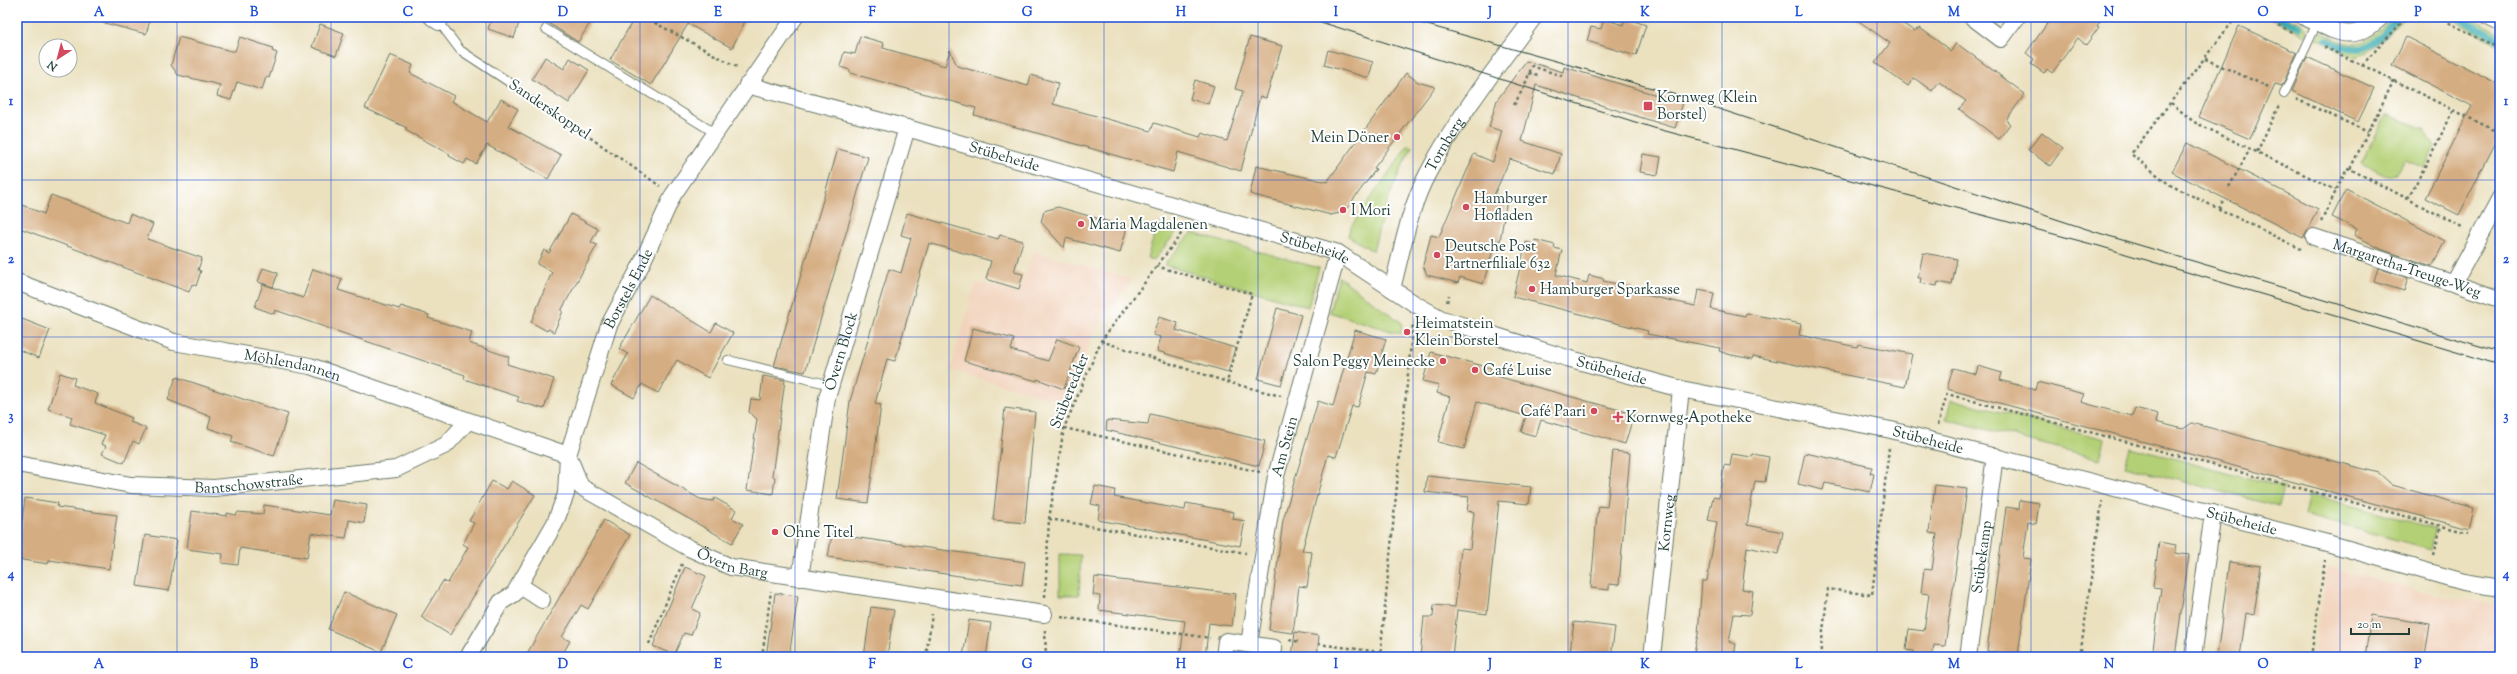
<svg xmlns="http://www.w3.org/2000/svg" width="2517" height="674" viewBox="0 0 2517 674" font-family="'Sorts Mill Goudy',serif">
<rect width="100%" height="100%" fill="#fff"/>
<filter id="ink" filterUnits="userSpaceOnUse"><feTurbulence type="fractalNoise" baseFrequency=".025" numOctaves="2"/><feDisplacementMap in="SourceGraphic" scale="8" xChannelSelector="R" yChannelSelector="G"/><feConvolveMatrix kernelMatrix="1 2 1 2 8 2 1 2 1" color-interpolation-filters="sRGB"/></filter>
<filter id="wash" filterUnits="userSpaceOnUse"><feTurbulence type="fractalNoise" baseFrequency=".012" numOctaves="4" result="noise"/><feDisplacementMap in="SourceGraphic" scale="16" xChannelSelector="R" yChannelSelector="G"/><feGaussianBlur stdDeviation="0.9" result="paint"/><feColorMatrix in="noise" values="0 0 0 0 0 0 0 0 0 0 0 0 0 0 0 0 0 1.4 0 .05"/><feComposite in="paint" operator="in"/></filter>
<g filter="url(#wash)">
<rect width="100%" height="100%" fill="#ebe1bf"/>
<g fill="#f2d4be">
<polygon points="1033,251 1133,279 1092,337 1066,403 950,370 976,282 1019,294"/>
<polygon points="2327,567 2438,596 2500,605 2500,657 2314,657"/>
</g>
<g fill="#b4d076" stroke="#6a8655">
<path d="M2269,17C2282,17 2297,18 2307,28L2305,35Z"/>
<polygon points="2329,17 2364,17 2350,22"/>
<path d="M2392,17H2405L2367,53L2355,57L2317,39L2322,33C2361,52 2364,46 2392,17Z"/>
<polygon points="2459,17 2467,17 2500,34 2500,45 2456,22"/>
<polygon points="2386,114 2424,129 2435,146 2424,168 2405,160 2396,174 2386,176 2361,163"/>
<path d="M1408,145L1412,147C1394,181 1382,213 1373,251L1348,236L1350,228Z"/>
<polygon points="1158,224 1178,230 1154,260 1147,258"/>
<polygon points="1192,233 1319,268 1308,307 1164,265"/>
<polygon points="1339,277 1402,323 1401,334 1329,312"/>
<polygon points="1951,399 2105,439 2100,459 1946,419"/>
<polygon points="2130,447 2284,487 2279,507 2125,466"/>
<polygon points="2309,494 2436,529 2430,549 2304,515"/>
<polygon points="1060,554 1081,555 1079,595 1060,595"/>
<polygon points="1236,651 1264,657 1229,657"/>
</g>
<g fill="none" stroke-linecap="round" stroke-linejoin="round">
<g stroke="#39abb1" stroke-width="6">
<polyline points="2277,17 2299,27"/>
<polyline points="2460,19 2500,40"/>
<path d="M2326,40C2369,59 2369,47 2398,17"/>
</g>
</g>
<g id="blocks">
<g fill="#d5ad82">
<polygon points="102,17 151,17 146,34 101,22"/>
<polygon points="492,17 521,17 514,38 488,29"/>
<polygon points="539,17 594,17 578,42"/>
<polygon points="635,17 747,17 732,48 688,24 651,85 610,60"/>
<polygon points="1853,17 1893,17 1914,31 1920,28 1951,51 1956,43 2025,94 2006,120 2010,124 1999,139 1959,109 1966,101 1939,82 1932,91 1914,78 1908,86 1875,63 1890,43"/>
<polygon points="2052,17 2103,17 2097,26 2099,27 2086,45 2078,38 2052,73 2047,69 2044,73 2031,64 2034,59 2026,53"/>
<polygon points="1625,18 1646,25 1636,56 1587,41 1591,27 1601,29 1604,19 1623,25"/>
<polygon points="320,24 344,33 336,56 312,47"/>
<polygon points="2239,26 2297,53 2282,86 2275,84 2250,139 2199,117"/>
<polygon points="860,36 884,43 883,48 945,66 950,50 957,66 1028,86 1031,75 1058,83 1053,104 1100,117 1151,131 1154,123 1200,137 1202,133 1227,141 1243,91 1235,89 1250,37 1282,46 1266,98 1260,96 1241,171 1178,152 1173,172 974,115 976,108 850,73 850,70 840,67 844,52 855,54"/>
<polygon points="179,37 231,51 235,51 240,37 273,48 272,51 277,53 269,78 266,77 262,90 237,82 231,100 217,96 220,85 178,75 171,65"/>
<polygon points="2406,37 2500,85 2500,134 2459,215 2425,198 2472,106 2392,65"/>
<polygon points="1328,50 1373,62 1369,78 1324,65"/>
<polygon points="390,55 413,65 410,73 454,96 451,101 487,122 501,99 518,109 508,126 561,155 548,179 487,145 476,164 467,159 464,164 449,156 450,154 405,130 407,128 365,108"/>
<polygon points="545,57 564,69 570,58 589,70 569,103 532,79"/>
<polygon points="2307,57 2374,88 2358,122 2292,91"/>
<polygon points="1526,61 1563,72 1564,67 1683,103 1675,128 1536,85 1522,141 1561,154 1555,174 1510,159 1494,195 1507,199 1500,241 1496,240 1483,284 1460,277 1458,283 1427,275 1423,265 1431,235 1439,237 1474,154 1493,162 1502,131 1489,127 1494,110 1497,100"/>
<polygon points="1406,73 1418,82 1435,87 1374,168 1376,169 1344,212 1331,215 1250,194 1256,166 1327,182"/>
<polygon points="1195,80 1214,86 1208,104 1190,99"/>
<polygon points="2042,132 2063,148 2050,166 2028,150"/>
<polygon points="2187,143 2318,209 2303,238 2172,172"/>
<polygon points="838,149 868,157 844,240 805,372 774,366"/>
<polygon points="1643,154 1661,157 1658,175 1640,172"/>
<polygon points="2346,189 2445,241 2432,266 2383,250 2354,235 2357,229 2332,217"/>
<polygon points="51,195 127,223 130,214 153,224 147,239 202,258 198,270 201,271 196,286 192,284 189,292 17,227 17,203 44,214"/>
<polygon points="1058,207 1127,227 1120,253 1066,238 1064,248 1041,222 1044,211"/>
<polygon points="907,213 998,239 1000,235 1023,241 1014,272 1023,274 1019,289 986,279 991,261 929,243 895,361 887,359 875,404 881,405 868,503 837,499 850,401 889,269 901,273 911,238 901,235"/>
<polygon points="571,214 598,229 591,242 597,245 561,311 563,311 554,332 548,329 547,331 531,322 552,272 537,264 544,250 549,253"/>
<polygon points="1535,240 1555,245 1554,248 1562,250 1556,275 1587,283 1589,275 1604,279 1603,281 1633,287 1632,292 1695,306 1698,290 1714,293 1711,309 1745,316 1746,313 1801,324 1799,335 1857,347 1858,344 1912,354 1905,387 1753,356 1752,359 1727,354 1719,351 1720,348 1647,334 1648,331 1513,297 1526,242 1534,244"/>
<polygon points="1923,253 1957,259 1952,285 1938,282 1937,286 1920,283 1921,278 1918,278"/>
<polygon points="263,268 278,273 273,287 258,282"/>
<polygon points="2378,268 2408,278 2404,291 2374,282"/>
<polygon points="313,269 342,279 338,290 399,309 401,306 429,315 428,318 472,332 469,343 509,357 507,364 554,379 544,409 517,401 519,397 464,379 465,375 275,310 274,314 255,307 263,284 303,298"/>
<polygon points="650,295 711,332 716,323 733,333 708,378 677,360 658,393 642,384 634,398 611,385 628,354 619,349"/>
<polygon points="1277,308 1301,315 1281,385 1258,379"/>
<polygon points="17,317 50,330 39,358 17,349"/>
<polygon points="1159,317 1178,323 1176,330 1235,348 1228,372 1157,351 1161,337 1153,335"/>
<polygon points="973,328 1014,339 1011,350 1048,361 1057,339 1079,347 1064,389 1037,379 1037,381 964,361"/>
<polygon points="1355,330 1386,339 1376,374 1368,372 1358,407 1352,406 1336,457 1328,455 1302,551 1312,552 1307,587 1299,586 1293,633 1269,630 1283,520 1318,401 1333,406"/>
<polygon points="1431,352 1491,368 1489,374 1634,414 1625,444 1541,420 1536,436 1521,432 1526,416 1477,402 1464,449 1438,442 1450,397 1437,393 1439,385 1423,381"/>
<polygon points="1978,366 2002,373 2000,380 2035,390 2037,382 2084,394 2081,402 2116,412 2132,416 2135,408 2158,414 2156,422 2183,429 2192,423 2379,473 2392,485 2474,508 2469,529 1947,389 1953,368 1976,374"/>
<polygon points="60,373 75,378 73,385 98,394 95,403 132,418 130,422 146,428 139,444 133,441 124,463 102,454 106,446 101,444 105,435 70,424 72,417 48,409"/>
<polygon points="763,376 785,380 772,476 775,477 773,494 747,490 757,419 749,412 751,399 760,400"/>
<polygon points="176,377 288,414 274,456 231,442 233,436 208,428 211,417 168,400"/>
<polygon points="1005,408 1035,412 1025,523 993,520"/>
<polygon points="1150,414 1265,441 1259,466 1106,430 1107,420 1148,424"/>
<polygon points="1613,451 1630,453 1619,585 1609,584 1609,590 1591,588 1597,513 1598,513 1599,506 1607,507"/>
<polygon points="1805,453 1872,467 1870,473 1874,474 1870,492 1825,483 1823,490 1798,484"/>
<polygon points="1732,454 1752,457 1753,454 1769,457 1765,482 1755,481 1747,525 1783,532 1779,554 1747,547 1742,589 1753,591 1750,615 1734,614 1729,642 1736,644 1734,657 1693,657 1698,634 1702,581 1707,581 1717,522 1708,520 1713,497 1719,498 1724,465 1730,466"/>
<polygon points="636,463 700,499 713,501 715,498 736,510 732,518 743,524 732,543 625,483"/>
<polygon points="1427,476 1531,487 1529,504 1499,501 1487,614 1457,610 1452,657 1420,657 1424,617 1433,617 1434,605 1455,607 1461,548 1470,549 1474,512 1467,511 1469,497 1425,492"/>
<polygon points="492,481 507,489 512,481 535,495 450,635 421,617 443,581 448,583 468,547 463,544 474,523 469,521"/>
<polygon points="1935,485 1967,489 1945,646 1934,645 1932,657 1913,657 1914,651 1906,650 1909,629 1924,631 1929,594 1921,593 1924,569 1932,570 1937,534 1929,533"/>
<polygon points="1095,486 1115,490 1114,497 1185,510 1186,503 1234,512 1233,519 1245,521 1240,546 1098,520 1100,506 1091,504"/>
<polygon points="25,498 58,503 57,507 117,515 109,569 49,560 48,564 17,559"/>
<polygon points="333,500 367,505 364,523 349,520 346,538 311,533 307,558 240,548 238,565 222,563 223,554 187,549 192,511 227,516 227,513 236,515 238,512 263,514 264,505 330,515"/>
<polygon points="2020,500 2039,503 2036,524 2028,522 2023,558 2031,559 2018,655 2015,654 2015,657 1996,657 1997,652 1987,651 2006,507 2019,509"/>
<polygon points="604,520 630,535 588,609 581,605 562,637 570,641 561,657 525,657"/>
<polygon points="832,534 1025,562 1022,585 828,557"/>
<polygon points="145,535 177,540 169,591 137,586"/>
<polygon points="2159,542 2176,545 2175,553 2189,555 2175,657 2152,657 2161,588 2153,587"/>
<polygon points="2229,562 2261,566 2254,615 2246,613 2240,657 2217,657"/>
<polygon points="685,567 706,576 692,609 700,613 691,635 684,633 674,655 653,646"/>
<polygon points="1095,577 1236,594 1232,626 1209,623 1205,657 1180,657 1185,621 1099,610 1100,596 1093,595"/>
<polygon points="344,592 397,615 381,652 328,629"/>
<polygon points="775,593 798,596 789,657 766,657"/>
<polygon points="871,607 894,610 887,657 864,657"/>
<polygon points="2371,615 2430,624 2425,657 2365,657"/>
<polygon points="969,620 991,623 986,657 963,657"/>
<polygon points="1574,622 1615,627 1611,657 1570,652"/>
<polygon points="1295,632 1319,636 1317,657 1292,657"/>
</g>
</g>
</g>
<g filter="url(#ink)">
<use href="#blocks" fill-opacity="0" stroke="#667665" stroke-width="1"/>
<g fill="none" stroke-linecap="round" stroke-linejoin="round">
<defs>
<g id="service">
<polyline points="439,22 460,50 515,86"/>
<polyline points="546,29 715,133"/>
<polyline points="2284,94 2317,23"/>
<polyline points="728,360 831,385"/>
</g>
<g id="minor">
<polyline points="432,17 439,22"/>
<polyline points="1972,17 2001,39 2017,17"/>
<path d="M2304,17C2336,31 2352,46 2381,17"/>
<polyline points="2490,17 2500,22"/>
<path id="s1" d="M747,85L907,128L1338,253L1415,304L1442,319L1567,358L1681,389L1891,430L2327,543L2464,582L2500,588"/>
<path id="s2" d="M2314,237L2500,299"/>
<path id="s3" d="M17,282L174,342L310,366L568,455L581,487L689,548L731,567L1044,614"/>
<polyline points="2454,283 2500,198"/>
<path id="s4" d="M1392,289C1402,251 1409,208 1428,173C1457,117 1497,67 1534,17"/>
<path id="s5" d="M17,464L131,485L214,488L396,469L446,445L467,422"/>
<path id="s6" d="M800,578L827,398L907,128"/>
<polyline points="519,585 542,600"/>
<path id="s7" d="M1249,644L1276,476L1338,253"/>
<path id="s8" d="M468,657L501,602L514,594L555,523L566,494L568,455L609,325L641,265L673,195L795,17"/>
<polyline points="1224,657 1226,641 1274,648 1273,657"/>
<path id="s9" d="M1652,657L1681,389"/>
<path id="s10" d="M1968,657L1995,456"/>
<polyline points="2193,657 2213,513"/>
</g>
</defs>
<use href="#service" stroke="#667665" stroke-width="10"/>
<use href="#minor" stroke="#667665" stroke-width="18"/>
<g stroke="#667665" stroke-width="2.5" stroke-dasharray="3 3" stroke-linecap="butt">
<polyline points="644,17 739,68"/>
<polyline points="2236,17 2131,154 2170,185 2301,249"/>
<polyline points="2262,17 2294,33"/>
<polyline points="2438,17 2500,49"/>
<polyline points="2324,47 2362,65 2403,21 2417,17"/>
<polyline points="2205,59 2271,88"/>
<polyline points="2362,65 2500,133"/>
<polyline points="1529,73 1538,76"/>
<polyline points="2394,80 2350,169 2464,228"/>
<polyline points="526,93 660,186"/>
<polyline points="2296,99 2368,132"/>
<polyline points="2171,103 2194,122 2336,190"/>
<polyline points="1514,105 1524,87 1532,66 1562,76"/>
<polyline points="2257,152 2279,105"/>
<polyline points="2229,187 2250,149"/>
<polyline points="2408,199 2454,110"/>
<polyline points="2219,209 2224,198"/>
<polyline points="2321,222 2347,168 2350,169"/>
<polyline points="1156,266 1252,294 1227,382"/>
<polyline points="1447,302 1449,295"/>
<polyline points="1101,341 1227,382 1281,396"/>
<polyline points="1938,425 1947,394 2468,533"/>
<polyline points="1064,428 1260,472"/>
<polyline points="1049,519 1246,553"/>
<polyline points="2434,555 2441,526"/>
<polyline points="1045,597 1049,519 1064,428 1101,341 1187,226"/>
<polyline points="1061,617 1210,638"/>
<polyline points="1045,630 1046,657"/>
<polyline points="1289,640 1300,642"/>
<polyline points="649,644 682,564"/>
<polyline points="1318,644 1380,652"/>
<polyline points="762,657 771,591"/>
<polyline points="926,657 932,614"/>
<polyline points="1380,657 1413,323"/>
<polyline points="1820,657 1828,589 1872,595 1889,448"/>
<polyline points="2080,657 2102,501"/>
<polyline points="2311,657 2325,560"/>
</g>
<use href="#service" stroke="#fff" stroke-width="8"/>
<use href="#minor" stroke="#fff" stroke-width="16"/>
<g stroke="#1f3d34" stroke-width="1">
<polyline points="1305,17 1654,128 2099,246 2500,365"/>
<polyline points="1399,17 1673,94 2102,234 2500,352"/>
</g>
</g>
</g>
<path fill="none" stroke="#1d4ed8" stroke-width="1" stroke-opacity="0.55" d="M177,17V657M331,17V657M486,17V657M640,17V657M795,17V657M949,17V657M1104,17V657M1258,17V657M1413,17V657M1568,17V657M1722,17V657M1877,17V657M2031,17V657M2186,17V657M2340,17V657M17,180H2500M17,337H2500M17,494H2500"/>
<g fill="#d1495b" stroke="#fff" stroke-width="1.5">
<rect x="1643" y="101" width="10" height="10" rx="2"/>
<circle cx="1397" cy="137" r="4"/>
<circle cx="1466" cy="207" r="4"/>
<circle cx="1343" cy="210" r="4"/>
<circle cx="1081" cy="224" r="4"/>
<circle cx="1437" cy="255" r="4"/>
<circle cx="1532" cy="289" r="4"/>
<circle cx="1407" cy="332" r="4"/>
<circle cx="1443" cy="361" r="4"/>
<circle cx="1475" cy="370" r="4"/>
<circle cx="1594" cy="411" r="4"/>
<path d="M1616 411h4v4h4v4h-4v4h-4v-4h-4v-4h4z"/>
<circle cx="775" cy="532" r="4"/>
</g>
<g text-anchor="middle" stroke-width="4" stroke-linejoin="round" paint-order="stroke">
<g font-size="15" fill="#1f3d34" stroke="#fff" text-anchor="start">
<text x="1657" y="102">Kornweg (Klein<tspan x="1657" dy="17">Borstel)</tspan></text>
<text x="1389" y="142" text-anchor="end">Mein Döner</text>
<text x="1474" y="203">Hamburger<tspan x="1474" dy="17">Hofladen</tspan></text>
<text x="1351" y="215">I Mori</text>
<text x="1089" y="229">Maria Magdalenen</text>
<text x="1445" y="251">Deutsche Post<tspan x="1445" dy="17">Partnerfiliale 632</tspan></text>
<text x="1540" y="294">Hamburger Sparkasse</text>
<text x="1415" y="328">Heimatstein<tspan x="1415" dy="17">Klein Borstel</tspan></text>
<text x="1435" y="366" text-anchor="end">Salon Peggy Meinecke</text>
<text x="1483" y="375">Café Luise</text>
<text x="1586" y="416" text-anchor="end">Café Paari</text>
<text x="1626" y="422">Kornweg-Apotheke</text>
<text x="783" y="537">Ohne Titel</text>
</g>
<g font-size="15" fill="#1f3d34" stroke="#fff">
<text transform="translate(550 109) rotate(34)" y="5">Sanderskoppel</text>
<text dy="5" stroke="none"><textPath href="#s4" startOffset="155">Tornberg</textPath></text>
<text dy="5" stroke="none"><textPath href="#s1" startOffset="267">Stübeheide</textPath></text>
<text dy="5" stroke="none"><textPath href="#s1" startOffset="591">Stübeheide</textPath></text>
<text dy="5" stroke="none"><textPath href="#s2" startOffset="98">Margaretha-Treuge-Weg</textPath></text>
<text dy="5" stroke="none"><textPath href="#s8" startOffset="409">Borstels Ende</textPath></text>
<text dy="5" stroke="none"><textPath href="#s6" startOffset="231">Övern Block</textPath></text>
<text dy="5" stroke="none"><textPath href="#s3" startOffset="289">Möhlendannen</textPath></text>
<text dy="5" stroke="none"><textPath href="#s1" startOffset="915">Stübeheide</textPath></text>
<text transform="translate(1069 391) rotate(-68)" y="5">Stüberedder</text>
<text dy="5" stroke="none"><textPath href="#s1" startOffset="1239">Stübeheide</textPath></text>
<text dy="5" stroke="none"><textPath href="#s7" startOffset="201">Am Stein</textPath></text>
<text dy="5" stroke="none"><textPath href="#s5" startOffset="234">Bantschowstraße</textPath></text>
<text dy="5" stroke="none"><textPath href="#s1" startOffset="1563">Stübeheide</textPath></text>
<text dy="5" stroke="none"><textPath href="#s9" startOffset="135">Kornweg</textPath></text>
<text dy="5" stroke="none"><textPath href="#s10" startOffset="101">Stübekamp</textPath></text>
<text dy="5" stroke="none"><textPath href="#s3" startOffset="784">Övern Barg</textPath></text>
</g>
</g>
<rect width="2517" height="674" fill="none" stroke="#fff" stroke-width="44"/>
<g transform="translate(58 58) rotate(216)"><circle r="19" fill="#ffffff" stroke="#a5b1ae"/>
<path d="M0-3L7 15L0 10L-7 15Z" fill="#d1495b"/>
<text y="-6" font-size="11" font-weight="bold" text-anchor="middle" fill="#1f3d34">N</text>
</g>
<path d="M2351 628v6h58v-6" fill="none" stroke="#1f3d34" stroke-width="2"/>
<text x="2357" y="628" font-size="12" fill="#1f3d34" stroke="#ffffff" stroke-width="3" paint-order="stroke">20 m</text>
<rect x="22" y="22" width="2473" height="630" fill="none" stroke="#1d4ed8" stroke-width="1.5"/>
<g font-size="13" text-anchor="middle" font-weight="bold" fill="#1d4ed8">
<text x="99" y="16">A</text>
<text x="254" y="16">B</text>
<text x="408" y="16">C</text>
<text x="563" y="16">D</text>
<text x="718" y="16">E</text>
<text x="872" y="16">F</text>
<text x="1027" y="16">G</text>
<text x="1181" y="16">H</text>
<text x="1336" y="16">I</text>
<text x="1490" y="16">J</text>
<text x="1645" y="16">K</text>
<text x="1799" y="16">L</text>
<text x="1954" y="16">M</text>
<text x="2109" y="16">N</text>
<text x="2263" y="16">O</text>
<text x="2418" y="16">P</text>
<text x="11" y="105">1</text>
<text x="2506" y="105">1</text>
<text x="11" y="263">2</text>
<text x="2506" y="263">2</text>
<text x="11" y="420">3</text>
<text x="2506" y="420">3</text>
<text x="11" y="578">4</text>
<text x="2506" y="578">4</text>
<text x="99" y="668">A</text>
<text x="254" y="668">B</text>
<text x="408" y="668">C</text>
<text x="563" y="668">D</text>
<text x="718" y="668">E</text>
<text x="872" y="668">F</text>
<text x="1027" y="668">G</text>
<text x="1181" y="668">H</text>
<text x="1336" y="668">I</text>
<text x="1490" y="668">J</text>
<text x="1645" y="668">K</text>
<text x="1799" y="668">L</text>
<text x="1954" y="668">M</text>
<text x="2109" y="668">N</text>
<text x="2263" y="668">O</text>
<text x="2418" y="668">P</text>
</g>
</svg>
